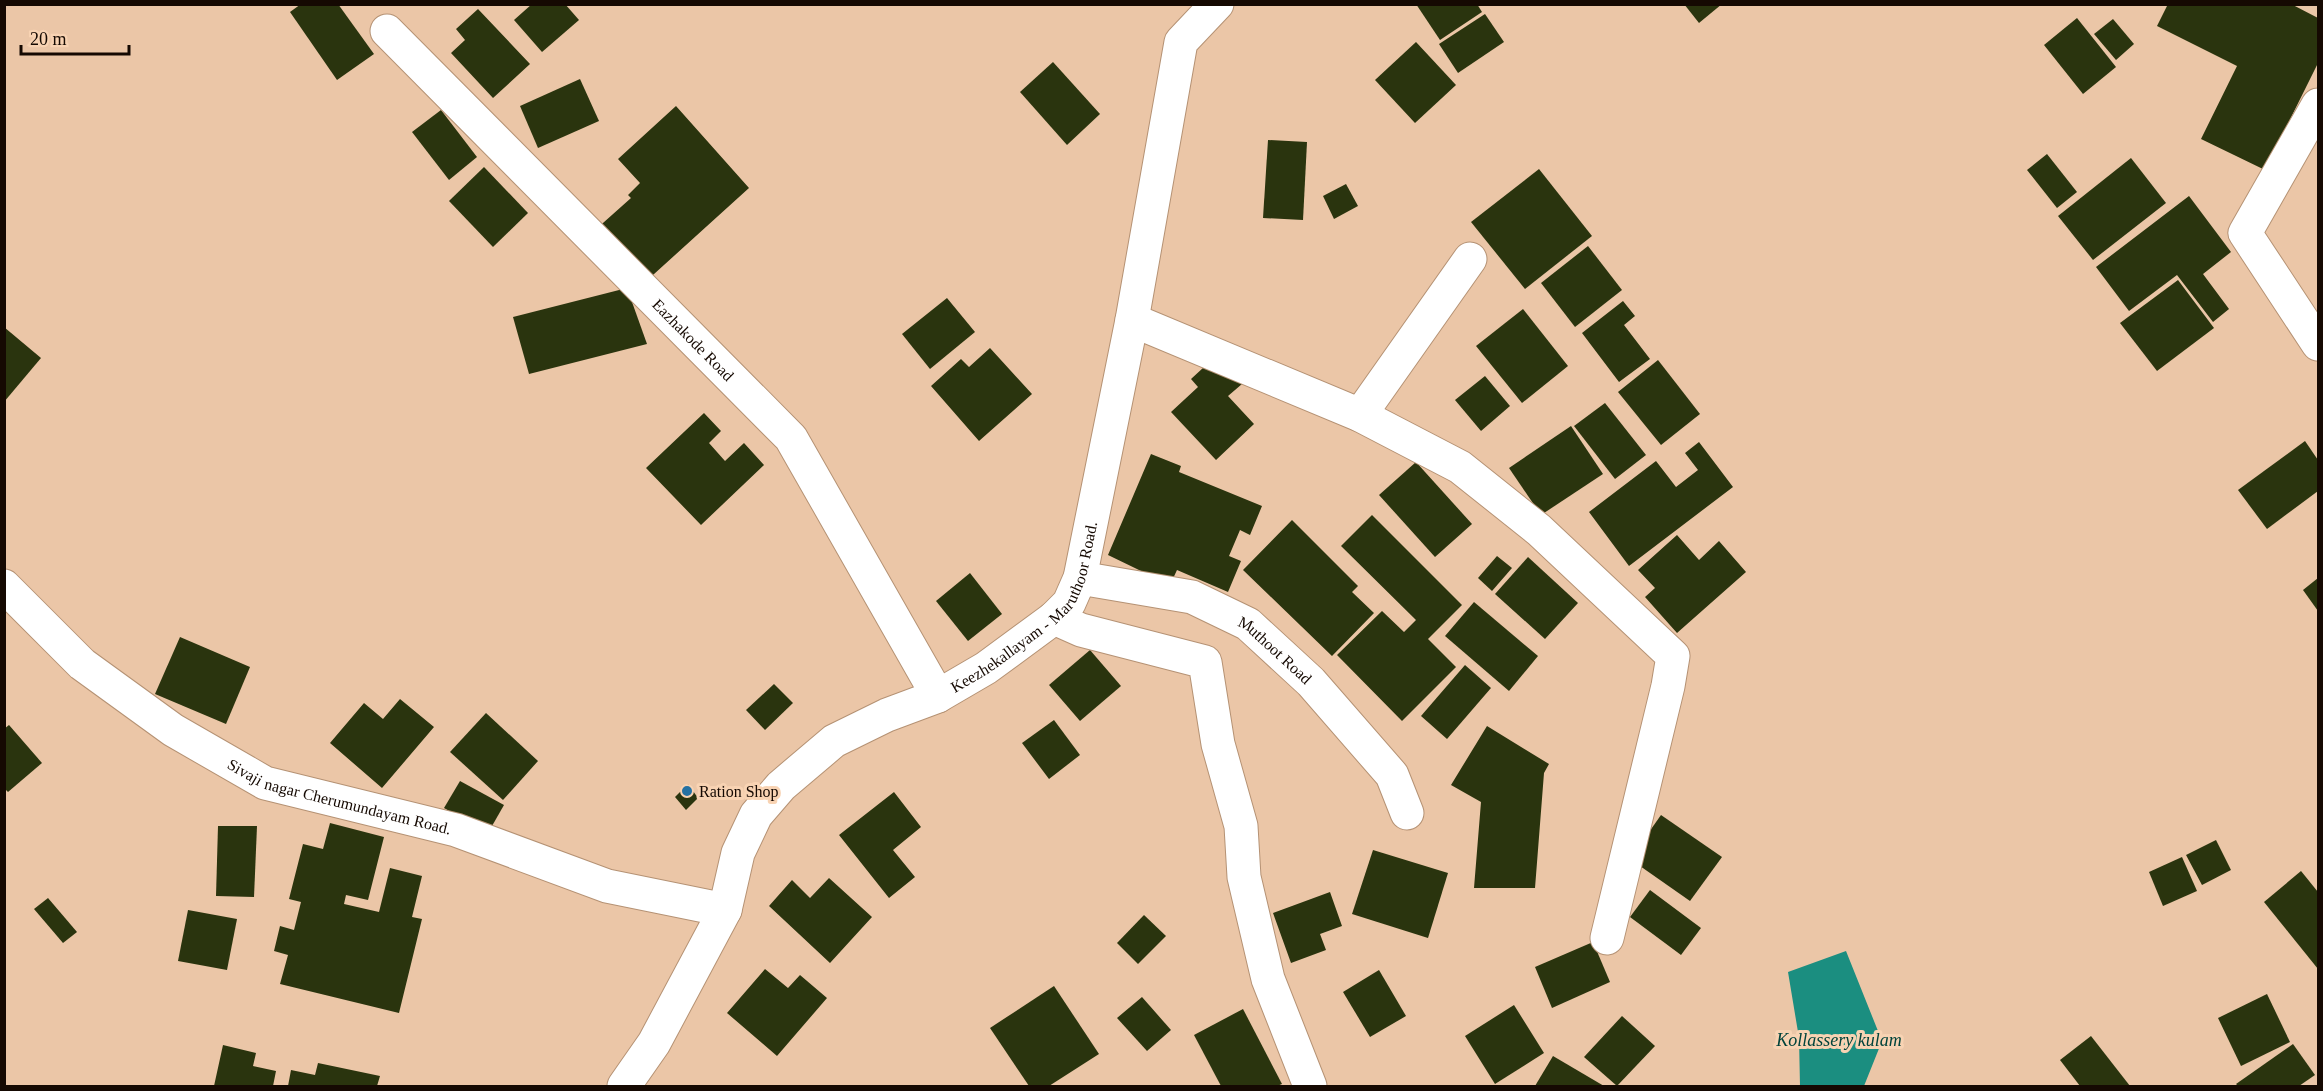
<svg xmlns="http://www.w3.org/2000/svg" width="2323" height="1091" viewBox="0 0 2323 1091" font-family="'Times New Roman',serif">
<rect width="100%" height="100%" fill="#ebc6a7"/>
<polygon fill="#1b8e80" points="1846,951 1882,1041 1864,1086 1800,1086 1799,1038 1788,972"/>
<g fill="#2a340e">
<polygon points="301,4 338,4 374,54 337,80 290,12"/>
<polygon points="532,4 565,4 579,20 542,52 514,20"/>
<polygon points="1416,4 1477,4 1482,12 1440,40"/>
<polygon points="1684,4 1722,4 1699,23"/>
<polygon points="2168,4 2291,4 2318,18 2318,63 2265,170 2201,139 2237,66 2157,26"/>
<polygon points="478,9 530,64 493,98 451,53 465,40 456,29"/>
<polygon points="1485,14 1504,42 1458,73 1439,44"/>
<polygon points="2077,18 2116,67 2083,94 2044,45"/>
<polygon points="2113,19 2134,44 2116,60 2094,34"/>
<polygon points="1416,42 1456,85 1415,123 1375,80"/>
<polygon points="1053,62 1100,114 1067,145 1020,92"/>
<polygon points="580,79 599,121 538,148 520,106"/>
<polygon points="676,106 749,188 643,284 594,231 631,198 628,195 640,183 618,159"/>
<polygon points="441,110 477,157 449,180 412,132"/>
<polygon points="1268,140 1307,142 1303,220 1263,218"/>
<polygon points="2047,154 2077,192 2057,208 2027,170"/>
<polygon points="2131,158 2166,203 2093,260 2058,216"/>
<polygon points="484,167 528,213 493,247 449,201"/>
<polygon points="1539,169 1592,236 1525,289 1471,222"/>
<polygon points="1346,184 1358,206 1334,219 1323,196"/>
<polygon points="2189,196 2231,252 2203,274 2229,309 2213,322 2177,275 2129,311 2096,267"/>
<polygon points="1588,246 1622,290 1575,327 1541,283"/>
<polygon points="2178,280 2214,328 2157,371 2120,323"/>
<polygon points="627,288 647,344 529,374 513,317"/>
<polygon points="947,298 975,332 930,369 902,334"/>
<polygon points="1623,301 1635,316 1624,325 1650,359 1619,382 1582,333"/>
<polygon points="1523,309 1568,366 1522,403 1476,346"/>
<polygon points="4,327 41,358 4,402"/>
<polygon points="990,348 1032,394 979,441 931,386 961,359 969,367"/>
<polygon points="1216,356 1242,384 1228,396 1254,424 1216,460 1171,412 1198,387 1191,379"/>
<polygon points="1658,360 1700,414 1661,445 1618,392"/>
<polygon points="1485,376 1510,406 1481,431 1455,400"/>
<polygon points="1605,403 1646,455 1615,479 1574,426"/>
<polygon points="704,413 721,431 709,443 725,461 744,443 764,465 701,525 646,468"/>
<polygon points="1571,426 1603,474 1541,515 1509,468"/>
<polygon points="2305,441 2318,460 2318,491 2267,529 2238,490"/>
<polygon points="1699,442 1733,487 1629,566 1589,512 1656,461 1676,487 1698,470 1685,453"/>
<polygon points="1151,454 1181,466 1179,472 1262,506 1250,535 1240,530 1229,556 1241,561 1228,592 1177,570 1170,585 1108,555"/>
<polygon points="1416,462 1472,524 1435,557 1379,495"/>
<polygon points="1372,515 1462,605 1428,639 1456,667 1402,721 1337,655 1382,611 1404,632 1416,620 1341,546"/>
<polygon points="1292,520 1358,586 1352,592 1374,613 1332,656 1243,570"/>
<polygon points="1677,535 1699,560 1719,541 1746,572 1677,633 1645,597 1655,588 1638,570"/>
<polygon points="1497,556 1512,568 1492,591 1478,578"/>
<polygon points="1528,557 1578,603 1545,639 1495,594"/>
<polygon points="970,573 1002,614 968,641 936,601"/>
<polygon points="2318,578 2318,611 2303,590"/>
<polygon points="1474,602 1538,656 1509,691 1445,636"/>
<polygon points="180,637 250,667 226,724 155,694"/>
<polygon points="1090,650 1121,686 1080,721 1049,685"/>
<polygon points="1465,665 1491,688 1447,739 1421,716"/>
<polygon points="774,684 793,703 765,730 746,710"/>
<polygon points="400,699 434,727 382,788 330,743 364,703 383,719"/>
<polygon points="486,713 538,761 503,800 450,752"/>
<polygon points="1054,720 1080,755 1049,779 1022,743"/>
<polygon points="9,725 42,763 8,792 4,788 4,729"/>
<polygon points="1487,726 1549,764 1544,773 1535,888 1474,888 1481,802 1451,785"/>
<polygon points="460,781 504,805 488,833 444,808"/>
<polygon points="688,784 698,798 686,810 675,797"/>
<polygon points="894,792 921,827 893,850 915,877 889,898 839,835"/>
<polygon points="1661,815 1722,857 1690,901 1630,859"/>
<polygon points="330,823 384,837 368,900 346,895 344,904 379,912 390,868 422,876 412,917 422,919 399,1013 280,984 288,955 274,951 280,926 294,930 301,902 289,899 303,844 323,849"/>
<polygon points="218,826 257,826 254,897 216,896"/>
<polygon points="2216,840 2231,870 2202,885 2186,855"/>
<polygon points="1373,850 1448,873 1428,938 1352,914"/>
<polygon points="2182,857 2197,891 2163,906 2149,872"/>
<polygon points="2301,871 2318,892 2318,969 2264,902"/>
<polygon points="829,878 872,917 830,963 769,906 792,880 810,898"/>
<polygon points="1650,890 1701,928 1681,955 1630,917"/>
<polygon points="1330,892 1342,926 1320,934 1326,950 1291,963 1273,913"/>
<polygon points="48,898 77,932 63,943 34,909"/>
<polygon points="188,910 237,919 227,970 178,961"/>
<polygon points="1144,915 1166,936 1138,964 1117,943"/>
<polygon points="1593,942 1610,982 1552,1008 1535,967"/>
<polygon points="765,969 788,988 800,975 827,998 777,1056 727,1013"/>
<polygon points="1379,970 1406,1016 1370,1037 1343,992"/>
<polygon points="1054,986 1099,1054 1049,1086 1029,1086 990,1028"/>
<polygon points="2267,994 2290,1042 2241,1066 2218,1018"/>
<polygon points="1142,997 1171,1030 1147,1051 1117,1018"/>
<polygon points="1514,1005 1544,1053 1495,1084 1465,1036"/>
<polygon points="1243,1009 1282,1084 1277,1086 1221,1086 1194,1035"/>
<polygon points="1622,1016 1655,1046 1617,1086 1584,1057"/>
<polygon points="2091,1036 2130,1086 2080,1086 2060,1060"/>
<polygon points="2293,1044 2315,1075 2299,1086 2238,1086 2236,1084"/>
<polygon points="223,1045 256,1053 253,1066 276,1071 273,1086 214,1086"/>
<polygon points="1553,1056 1604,1086 1535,1086"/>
<polygon points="318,1063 380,1076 377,1086 288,1086 291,1070 315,1075"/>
</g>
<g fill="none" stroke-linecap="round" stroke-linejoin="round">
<defs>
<g id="street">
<path id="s1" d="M387,31L791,438L938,696"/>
<polyline points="2318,105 2245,233 2318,344"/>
<polyline points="1132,320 1360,415 1460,467 1539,530 1673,656 1668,686 1607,938"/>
<polyline points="1360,415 1470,259"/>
<path id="s2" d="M1080,578L1192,597L1248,624L1311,682L1392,775L1407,813"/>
<path id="s3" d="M4,586L82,664L173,730L265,783L456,830L607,886L725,910"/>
<polyline points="1054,618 1081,630 1205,662 1218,744 1241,826 1244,877 1268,979 1310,1086"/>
</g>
<g id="secondary">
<path id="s4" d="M624,1086L654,1043L725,910L738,853L756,815L781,786L834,741L887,715L938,696L986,668L1054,618L1069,603L1080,578L1132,320L1181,42L1217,4"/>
</g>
</defs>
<use href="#street" stroke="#b59274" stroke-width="35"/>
<use href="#secondary" stroke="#b59274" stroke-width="35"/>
<use href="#street" stroke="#fff" stroke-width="33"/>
<use href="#secondary" stroke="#fff" stroke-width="33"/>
</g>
<circle fill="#2471a3" stroke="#f8d3b3" stroke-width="2" cx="687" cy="791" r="6"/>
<g text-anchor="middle" stroke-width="6" stroke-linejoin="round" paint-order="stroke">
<g font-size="16" fill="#150902" stroke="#f8d3b3">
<text dy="6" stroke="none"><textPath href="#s1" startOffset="435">Eazhakode Road</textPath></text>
<text dy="6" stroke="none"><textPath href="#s4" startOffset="656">Keezhekallayam - Maruthoor Road.</textPath></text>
<text dy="6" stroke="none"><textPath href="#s2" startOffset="213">Muthoot Road</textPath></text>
<text dy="6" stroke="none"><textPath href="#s3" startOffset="404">Sivaji nagar Cherumundayam Road.</textPath></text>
</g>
<g font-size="16" fill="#150902" stroke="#f8d3b3" text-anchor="start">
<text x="699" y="797">Ration Shop</text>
</g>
<g font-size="18" font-style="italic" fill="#01433b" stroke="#f8d3b3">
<text x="1839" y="1046">Kollassery kulam</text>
</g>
</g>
<rect width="2323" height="1091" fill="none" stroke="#150902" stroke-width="12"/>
<path d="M21 45v9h108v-9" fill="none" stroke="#150902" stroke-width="3"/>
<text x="30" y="45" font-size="18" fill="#150902" stroke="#f8d3b3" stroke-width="4.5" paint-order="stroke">20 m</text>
</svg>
